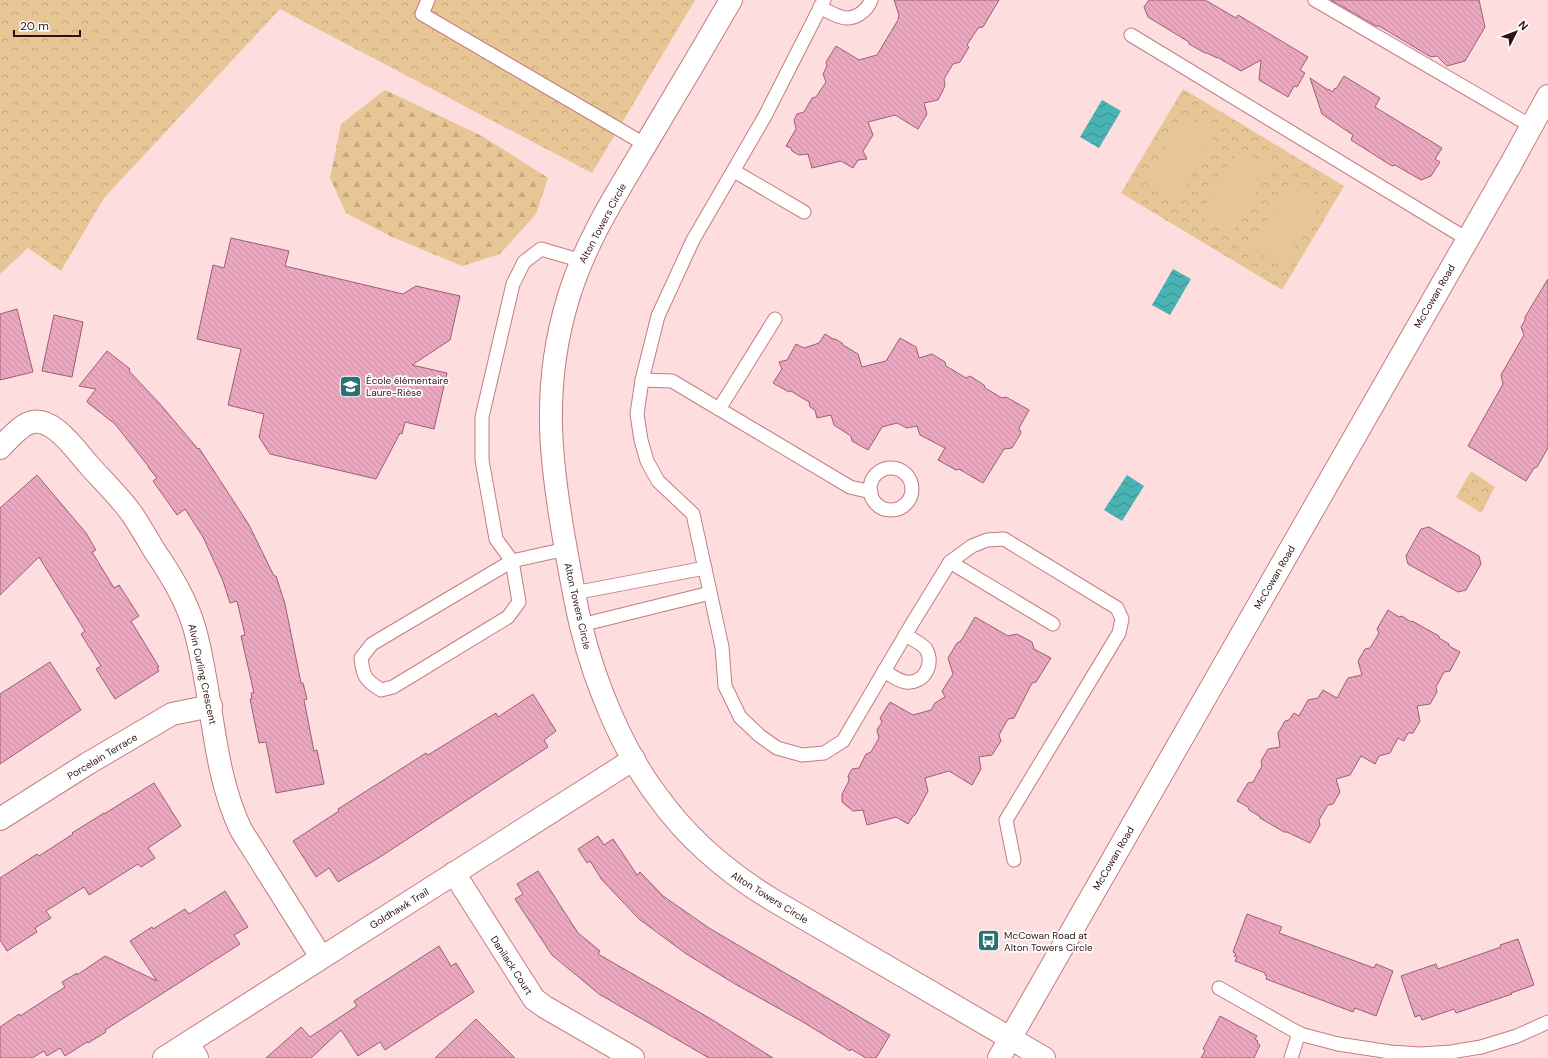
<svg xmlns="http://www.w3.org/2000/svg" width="1548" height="1058" viewBox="0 0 1548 1058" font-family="'DM Sans',sans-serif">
<defs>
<pattern id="forest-firs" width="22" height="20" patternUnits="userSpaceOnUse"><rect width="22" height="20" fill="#e7c594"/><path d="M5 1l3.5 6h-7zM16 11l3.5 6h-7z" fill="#c6a87f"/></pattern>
<pattern id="park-crowns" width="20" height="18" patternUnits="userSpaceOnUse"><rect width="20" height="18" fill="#e7c594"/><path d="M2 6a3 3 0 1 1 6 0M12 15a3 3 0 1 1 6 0" fill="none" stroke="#c6a87f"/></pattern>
<pattern id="water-waves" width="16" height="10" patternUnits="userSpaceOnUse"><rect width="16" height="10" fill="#49b3b4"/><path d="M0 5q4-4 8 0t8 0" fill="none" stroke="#3d9091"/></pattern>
<pattern id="building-back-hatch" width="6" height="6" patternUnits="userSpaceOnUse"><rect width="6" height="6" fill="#eca7c0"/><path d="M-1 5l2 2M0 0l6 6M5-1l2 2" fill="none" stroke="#cb8fa4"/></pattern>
</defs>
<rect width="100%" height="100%" fill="#fdddde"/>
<polygon fill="url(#forest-firs)" points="385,90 482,136 548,178 536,214 500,254 462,266 390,236 346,213 330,178 341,124"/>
<g fill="url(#park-crowns)">
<polygon points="0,0 695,0 592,173 280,9 104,198 61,271 28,248 0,274"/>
<polygon points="1183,89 1344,186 1282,290 1121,193"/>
<polygon points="1471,471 1495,487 1481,513 1456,497"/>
</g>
<g fill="#e7c594">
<polygon points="1185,115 1216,134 1176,202 1145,183"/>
<polygon points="1239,148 1271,166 1231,235 1199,216"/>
<polygon points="1292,179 1323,198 1283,266 1251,247"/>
</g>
<g fill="url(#water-waves)">
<polygon points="1102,100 1121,111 1099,148 1080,137"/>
<polygon points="1173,269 1191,279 1170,315 1152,305"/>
<polygon points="1127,475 1144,486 1122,521 1104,510"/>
</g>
<g fill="url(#building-back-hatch)" stroke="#9d5e76">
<polygon points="894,0 999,0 983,27 978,28 967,45 969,47 960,62 953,64 944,79 945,86 938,100 924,103 927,114 918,129 895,115 868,122 873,135 863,151 867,159 858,160 853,168 841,161 812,168 808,154 799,155 792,151 791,148 786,146 796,129 794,120 797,114 804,112 812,98 816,97 826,82 823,74 827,66 826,62 836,46 859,60 877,55 898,20 899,15"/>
<polygon points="1149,0 1205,0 1236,18 1238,15 1308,57 1300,70 1305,73 1297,87 1294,86 1288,97 1259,80 1261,60 1241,71 1217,57 1217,58 1207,53 1205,53 1189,44 1189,42 1148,17 1144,7"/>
<polygon points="1331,0 1479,0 1485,27 1465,61 1447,66 1437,56 1431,57 1379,26 1376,26"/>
<polygon points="1344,76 1380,98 1375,107 1442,148 1435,159 1440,162 1431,176 1421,180 1395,165 1392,166 1351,140 1353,135 1322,114 1310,78 1328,90 1329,89 1332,92 1335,88 1336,89"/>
<polygon points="231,238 289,251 285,266 403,294 416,286 460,296 450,340 412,365 447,373 434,429 405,422 402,434 400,433 376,479 270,454 259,437 264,414 228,405 241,349 197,339 213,265 224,268"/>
<polygon points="1548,279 1548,448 1537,467 1534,468 1526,481 1468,446 1503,384 1501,375 1524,335 1521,327 1525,320 1525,317"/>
<polygon points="17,309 33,372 0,380 0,314"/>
<polygon points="54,315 83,322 72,377 42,371"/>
<polygon points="825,334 833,339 835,339 842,343 843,345 858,354 862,367 886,361 900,338 916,347 919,358 932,354 945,362 946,366 966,378 970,376 984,385 985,388 1002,398 1006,397 1029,410 1019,428 1021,433 1012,448 1004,449 983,483 959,469 956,470 938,460 945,448 920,435 917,426 907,428 897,423 882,427 868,450 852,441 851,436 834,425 831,415 817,418 815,410 810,407 809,402 791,391 789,392 773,383 782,369 779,362 787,360 796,344 804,348 819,343"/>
<polygon points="107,351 130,369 129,371 160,404 198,449 199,448 249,525 274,576 276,576 285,604 301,683 303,683 307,699 304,700 314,751 317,750 324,784 276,793 266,742 259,743 250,699 252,699 251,693 254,693 241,636 245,635 237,601 230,603 223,581 203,537 185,509 177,515 153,481 157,478 148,467 149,467 115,424 88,403 87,401 96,389 79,386"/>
<polygon points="37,475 86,533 96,550 92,552 114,588 119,585 139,616 131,621 159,667 157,668 159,671 115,699 96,669 101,666 81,634 85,631 39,557 0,595 0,508"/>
<polygon points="1429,527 1479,556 1481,564 1466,590 1458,592 1408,564 1406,556 1421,529"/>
<polygon points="1388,610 1399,617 1402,616 1411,622 1412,621 1439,636 1439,638 1449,644 1449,646 1460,652 1450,671 1444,672 1436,687 1437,692 1430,704 1417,706 1420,721 1413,733 1408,733 1404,741 1398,738 1390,753 1379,756 1375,764 1361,756 1350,775 1336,779 1340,792 1333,804 1328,805 1319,820 1320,825 1310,843 1287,832 1284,832 1260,818 1259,816 1249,810 1248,807 1237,801 1248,783 1253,782 1262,766 1261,761 1268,749 1280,747 1278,733 1285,721 1289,720 1294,713 1299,716 1308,700 1318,698 1323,690 1337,698 1348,678 1362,675 1358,661 1365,649 1370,648 1379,633 1377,629"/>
<polygon points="975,617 1008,636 1017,634 1032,642 1034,649 1051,658 1036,682 1032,683 1014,718 1008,719 999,735 1001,741 992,755 979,757 981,769 972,785 949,771 925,778 928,791 915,815 913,816 908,824 896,817 867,825 863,810 853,811 842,802 842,794 849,781 848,776 852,769 859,768 866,754 871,752 879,738 877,730 882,722 880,718 890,702 913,715 931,710 935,703 945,697 942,691 953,674 948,658 957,643 961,641"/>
<polygon points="50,662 81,710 0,764 0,694"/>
<polygon points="533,694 556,731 544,740 548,747 380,857 338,882 329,868 316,877 293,841 339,811 338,809 426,753 428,755 496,713 498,717"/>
<polygon points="154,783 181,826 148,848 155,858 141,867 138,864 89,895 84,887 46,911 51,918 35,928 37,932 7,951 0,940 0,878 37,854 39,856 73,834 72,833 104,813 104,814"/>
<polygon points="598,836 604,845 613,839 637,875 640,872 663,896 709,928 890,1035 876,1058 866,1058 851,1049 850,1051 803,1022 735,984 685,953 639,919 602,880 590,861 587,863 578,849"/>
<polygon points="538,871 578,933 600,951 598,954 711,1019 773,1058 709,1058 599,994 552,955 515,899 523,894 517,884"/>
<polygon points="225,891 248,927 234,935 240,944 105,1030 106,1032 88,1043 87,1042 65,1056 60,1048 47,1056 44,1051 32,1058 0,1058 0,1027 19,1014 20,1016 65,987 62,982 77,973 77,975 105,956 157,981 130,941 152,927 153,929 185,909 189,914"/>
<polygon points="1247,914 1282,927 1279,933 1374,968 1376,964 1393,971 1376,1016 1355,1008 1353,1012 1266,979 1267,976 1265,975 1265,973 1235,961 1237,957 1234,956 1236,954 1233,952"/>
<polygon points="1518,939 1534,985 1511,993 1512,994 1456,1013 1454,1009 1422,1020 1420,1015 1415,1017 1401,976 1436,964 1438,969 1501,947 1500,945"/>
<polygon points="439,946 451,966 456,963 474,992 385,1050 380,1042 358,1056 341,1030 311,1058 266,1058 301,1027 310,1037 357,1006 354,1001"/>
<polygon points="1220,1016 1257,1036 1255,1039 1258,1041 1257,1043 1260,1045 1254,1058 1201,1058 1205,1051 1203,1049"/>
<polygon points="476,1019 515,1058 435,1058"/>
</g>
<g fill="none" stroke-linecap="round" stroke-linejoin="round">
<defs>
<g id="lane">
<polyline points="428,0 422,14 646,145"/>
<polyline points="824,0 765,116 693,240 658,316 642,380 637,414 641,440 647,461 658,481 693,514 722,647 725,686 740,717 760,736 777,748 802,755 824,753 843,741 913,622 950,562 972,546 987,540 1004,539 1117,608 1122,619 1119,633 1006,820 1014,860"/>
<polyline points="1315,0 1531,126"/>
<path d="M820,7C827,11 834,15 841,17C853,21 867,12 871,0"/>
<polyline points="1131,35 1467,239"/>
<polyline points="734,171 804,212"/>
<polyline points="642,380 672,381 850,487 871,492"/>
<polyline points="719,409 775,319"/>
<circle cx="891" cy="489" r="21"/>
<path d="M566,549L512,561L372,644L361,658C363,676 365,680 381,690L393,687L508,617L519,602L512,561L496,539L482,460V417L513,284L524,262L541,249L582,261"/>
<polyline points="950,562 1053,624"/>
<polyline points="574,593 705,568"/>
<polyline points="581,625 710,593"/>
<path d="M884,671C891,675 898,681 906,682C924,684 935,664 926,649C921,643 912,639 905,635"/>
<polyline points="1219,988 1300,1034 1338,1044 1390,1052 1421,1054 1451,1052 1481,1047 1517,1036 1548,1022"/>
<polyline points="1291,1058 1299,1033"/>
</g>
<g id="street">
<path d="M0,448C7,441 18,428 27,424C50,412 75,449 88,464C102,480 119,496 132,514C140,526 147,538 154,550C171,575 187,601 195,630C213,695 212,770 241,830L321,957"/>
<polyline points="0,819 87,764 172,714 211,706"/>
<polyline points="454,873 534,999 545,1007 633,1058"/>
<polyline points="188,1043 197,1058"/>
</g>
<g id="secondary">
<path d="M731,0C702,50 673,99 643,149C614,197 584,245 568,299C540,391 551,469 568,561C572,583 576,605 581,626C595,683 622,750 658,797C688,839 727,872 771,899L1044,1058"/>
<polyline points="164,1058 634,759"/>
<polyline points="999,1058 1512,162 1548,96"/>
</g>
</defs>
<use href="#lane" stroke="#c37d81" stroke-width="15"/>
<use href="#street" stroke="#c37d81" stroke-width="24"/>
<use href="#secondary" stroke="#c37d81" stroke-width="24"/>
<use href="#lane" stroke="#fff" stroke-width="13"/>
<use href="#street" stroke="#fff" stroke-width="22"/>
<use href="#secondary" stroke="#fff" stroke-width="22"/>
</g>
<defs>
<symbol id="school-square" viewBox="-11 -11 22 22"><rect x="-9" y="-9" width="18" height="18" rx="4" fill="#277272" stroke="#fff"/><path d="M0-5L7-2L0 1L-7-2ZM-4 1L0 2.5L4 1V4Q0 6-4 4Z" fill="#fff"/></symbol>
<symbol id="bus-square" viewBox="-11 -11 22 22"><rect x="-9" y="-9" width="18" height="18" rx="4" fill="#277272" stroke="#fff"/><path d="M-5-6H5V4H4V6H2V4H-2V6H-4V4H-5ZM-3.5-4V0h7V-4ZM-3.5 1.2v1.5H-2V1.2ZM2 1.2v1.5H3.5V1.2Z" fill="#fff"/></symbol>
</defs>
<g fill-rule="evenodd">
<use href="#school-square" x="338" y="374" width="25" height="25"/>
<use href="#bus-square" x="976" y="928" width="25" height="25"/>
</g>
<g text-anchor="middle" stroke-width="3.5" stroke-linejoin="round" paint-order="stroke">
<g font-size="10" fill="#2e1315" stroke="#fff">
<text transform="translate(602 223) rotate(-62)" y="4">Alton Towers Circle</text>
<text transform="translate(1434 296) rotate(-60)" y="4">McCowan Road</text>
<text transform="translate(1274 577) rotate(-60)" y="4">McCowan Road</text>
<text transform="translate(578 606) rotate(77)" y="4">Alton Towers Circle</text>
<text transform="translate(203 674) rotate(78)" y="4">Alvin Curling Crescent</text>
<text transform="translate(102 756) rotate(-31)" y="4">Porcelain Terrace</text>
<text transform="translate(1113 858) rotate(-60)" y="4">McCowan Road</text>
<text transform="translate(770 897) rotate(32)" y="4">Alton Towers Circle</text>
<text transform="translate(399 908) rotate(-32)" y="4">Goldhawk Trail</text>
<text transform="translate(512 965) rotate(57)" y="4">Danilack Court</text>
</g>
<g font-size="10" fill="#2e1315" stroke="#fff" text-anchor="start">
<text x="366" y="384">École élémentaire<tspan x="366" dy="12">Laure-Rièse</tspan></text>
<text x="1004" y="939">McCowan Road at<tspan x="1004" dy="12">Alton Towers Circle</tspan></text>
</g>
</g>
<g transform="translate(1516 32) rotate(48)" stroke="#ffffff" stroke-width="3" paint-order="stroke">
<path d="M0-3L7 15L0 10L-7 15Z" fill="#2e1315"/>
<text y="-6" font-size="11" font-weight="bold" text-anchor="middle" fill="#2e1315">N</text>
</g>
<path d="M14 30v6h66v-6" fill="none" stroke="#2e1315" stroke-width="2"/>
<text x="20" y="30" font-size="12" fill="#2e1315" stroke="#ffffff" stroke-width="3" paint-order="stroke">20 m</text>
</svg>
